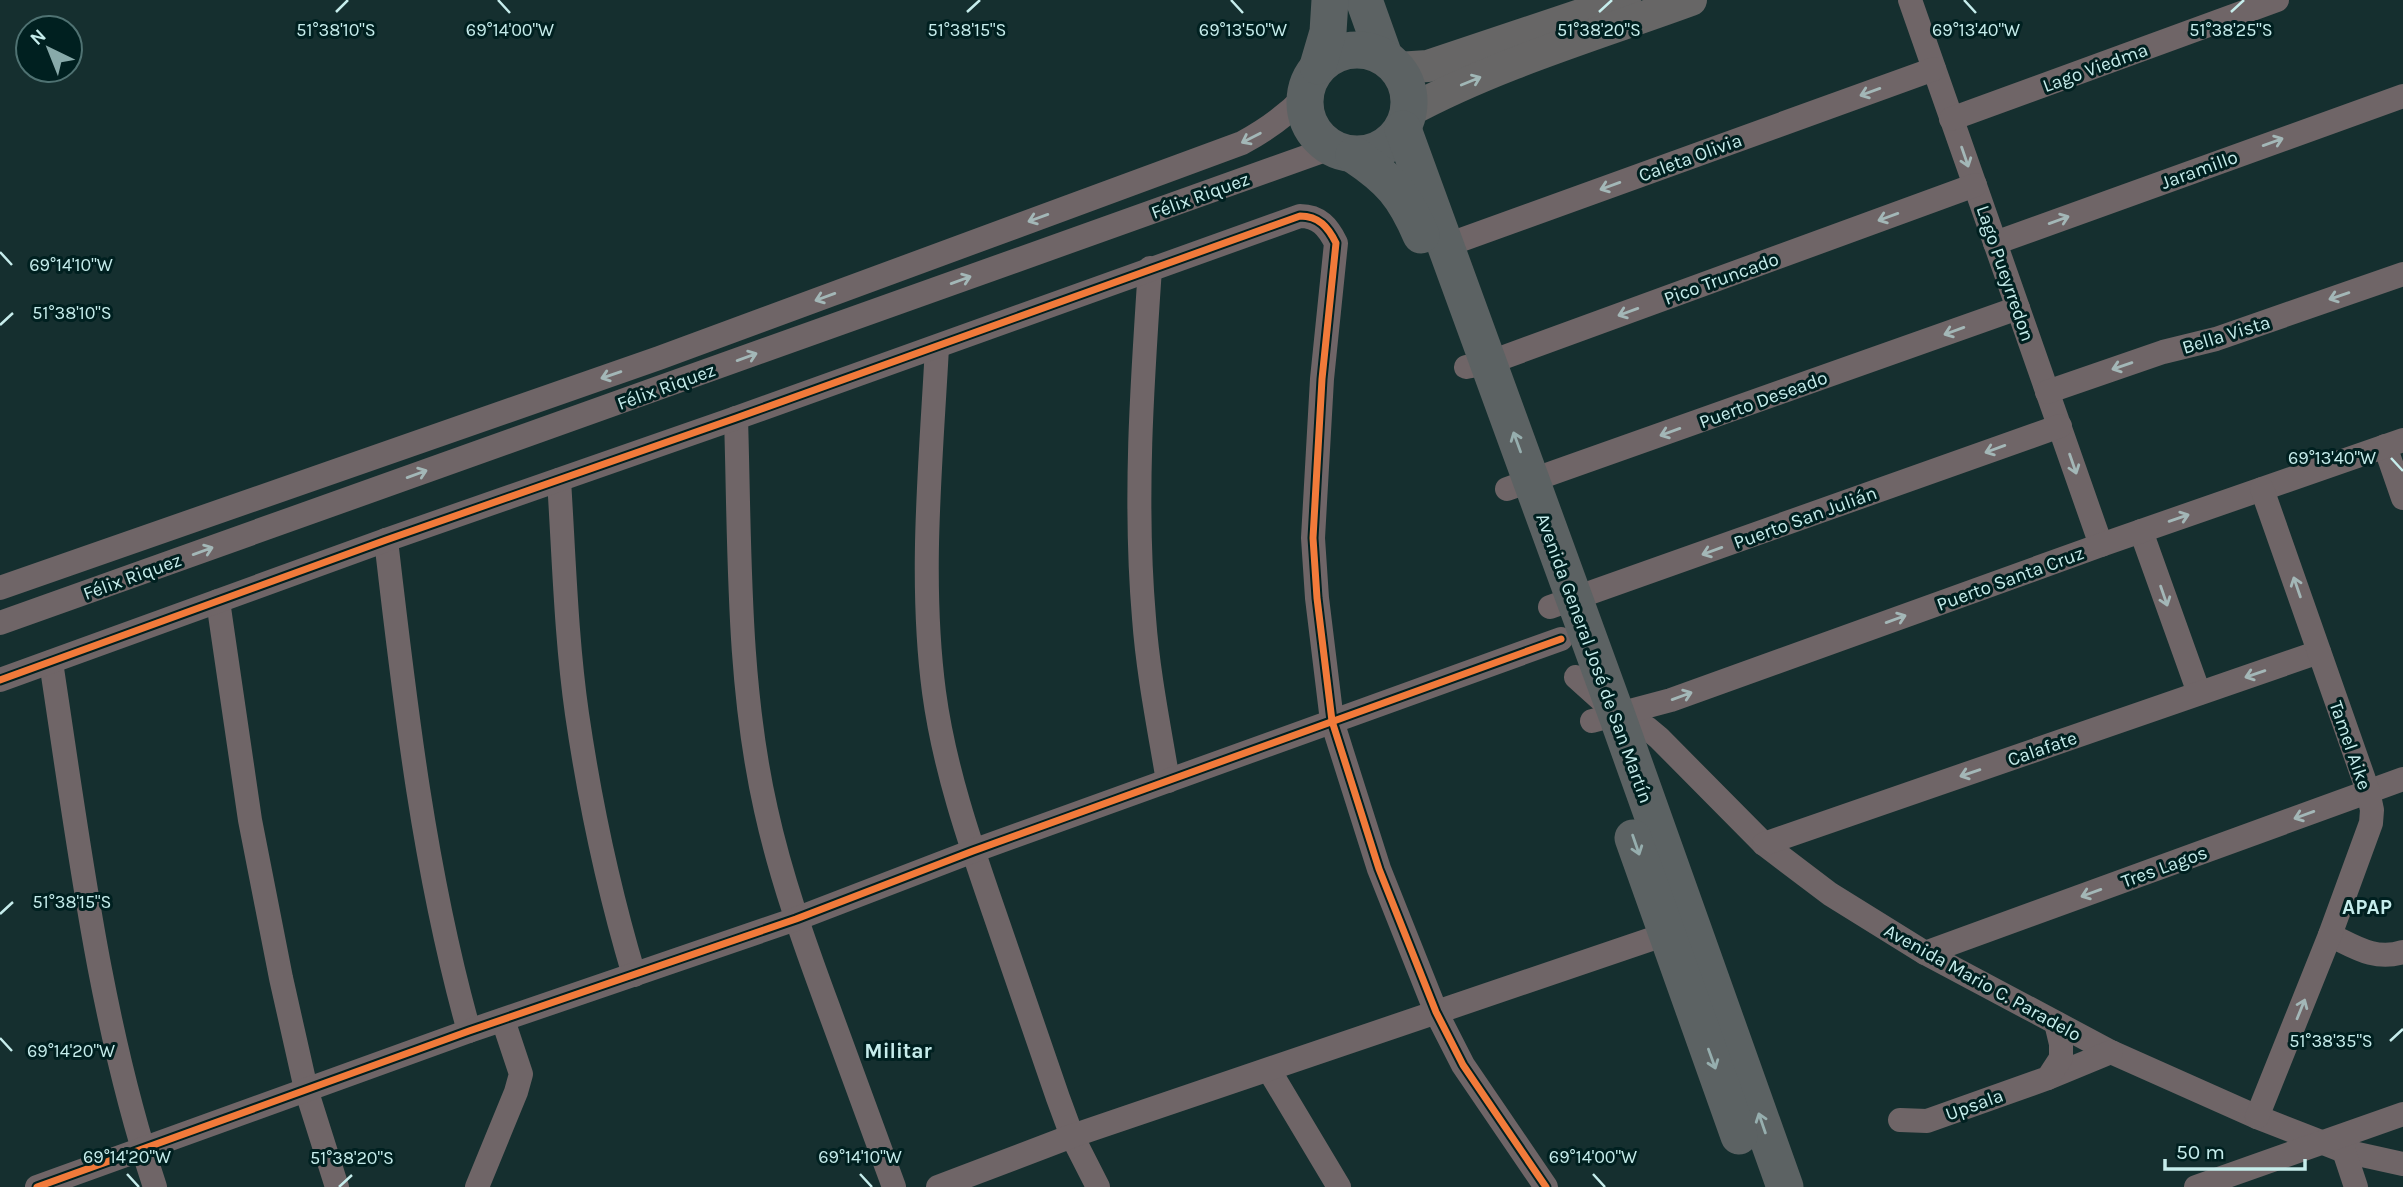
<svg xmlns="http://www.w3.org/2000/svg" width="2403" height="1187" viewBox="0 0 2403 1187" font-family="Karla,sans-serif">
<rect width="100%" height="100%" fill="#152f2f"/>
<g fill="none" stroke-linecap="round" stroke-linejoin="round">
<g stroke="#6f6567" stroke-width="24">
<polyline points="1910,0 2101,545"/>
<polyline points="1951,119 2277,0"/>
<polyline points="1995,243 2403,96"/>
<polyline points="1447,245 1934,69"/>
<path d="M1150,268C1142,385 1134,501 1144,618C1148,673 1159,727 1168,781"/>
<path d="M937,347C931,461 919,578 934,692C944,767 969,840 994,912C1015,974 1037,1036 1058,1098L1072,1136L1098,1187"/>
<polyline points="1466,367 1488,363 1975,185"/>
<polyline points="2047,392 2163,352 2216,339 2403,274"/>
<path d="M736,418C740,548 737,682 766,810C781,878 804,942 828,1007C850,1067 872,1127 894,1187"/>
<polyline points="2385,446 2403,498"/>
<path d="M559,480C564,558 566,637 577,714C590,803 608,888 634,975"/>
<polyline points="1507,489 2018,308"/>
<polyline points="2141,531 2199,693"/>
<path d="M386,540C405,704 424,871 469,1031"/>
<path d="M0,588L659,358L1242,143C1266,130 1286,116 1305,96"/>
<polyline points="218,601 250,820 281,978 306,1089 337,1187"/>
<polyline points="1550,607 2060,426"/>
<polyline points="0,623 1331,148"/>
<path d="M51,662C78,838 99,1018 155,1187"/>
<polyline points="1576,677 1616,713 1647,728 1659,738 1764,844 1830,894 1925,953 2111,1052 2257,1117 2344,1151 2403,1164"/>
<path d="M0,680L386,540L736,418L1300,216C1319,216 1328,227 1336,243L1322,379L1313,538L1317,598L1332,721L1379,869L1436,1012L1463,1065L1546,1187"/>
<polyline points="1592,721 1671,700 2101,545 2403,440"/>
<polyline points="1764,844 2319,652"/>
<path d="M2330,935C2355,947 2375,961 2403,952"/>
<polyline points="1925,953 2403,779"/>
<polyline points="1269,1070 1339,1187"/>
<polyline points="2048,1078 2111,1052"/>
<polyline points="2257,1117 2330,935 2371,823 2372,810 2368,791 2262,489"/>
<polyline points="1900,1120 1927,1121 2048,1078 2061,1058 2061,1044 2056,1023"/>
<polyline points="2344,1151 2356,1187"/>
<polyline points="37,1187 469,1031 796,919 973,851 1561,639"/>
<polyline points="477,1187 516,1092 521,1074 503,1020"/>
<polyline points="938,1187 1072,1136 1681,929"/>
<polyline points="2196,1187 2403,1114"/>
</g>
<g stroke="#676666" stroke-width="32">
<polyline points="1397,68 1428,66 1625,0"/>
<path d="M1409,111C1496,64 1598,34 1691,0"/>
</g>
<g stroke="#5c6263" stroke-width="37">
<polyline points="1364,0 1384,56"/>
<circle cx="1357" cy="102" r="52"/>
<polyline points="1318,66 1328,32 1330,0"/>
<polyline points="1403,129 1616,713 1785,1187"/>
<path d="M1354,155C1390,179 1404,195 1421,235"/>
<polyline points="1633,838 1739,1136"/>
</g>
<defs>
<g id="cycleway">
<path d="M0,680L386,540L736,418L1300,216C1319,216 1328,227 1336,243L1322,379L1313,538L1317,598L1332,721L1379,869L1436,1012L1463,1065L1546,1187"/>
<polyline points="37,1187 469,1031 796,919 973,851 1561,639"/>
</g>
</defs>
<use href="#cycleway" stroke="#002020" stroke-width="11"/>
<use href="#cycleway" stroke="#f17a3a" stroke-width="7"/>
</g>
<defs><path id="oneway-shaft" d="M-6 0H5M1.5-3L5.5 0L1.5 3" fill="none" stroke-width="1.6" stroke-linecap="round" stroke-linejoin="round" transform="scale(1.75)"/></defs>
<use stroke="#a0b7b6" href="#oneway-shaft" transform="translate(1471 81) rotate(-22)"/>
<g stroke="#a3b7b7">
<use href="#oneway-shaft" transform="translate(1870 92) rotate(160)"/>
<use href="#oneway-shaft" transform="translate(1251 138) rotate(153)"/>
<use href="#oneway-shaft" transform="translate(2273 142) rotate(-20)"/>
<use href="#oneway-shaft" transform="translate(1965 157) rotate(71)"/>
<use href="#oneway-shaft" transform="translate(1610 186) rotate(160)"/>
<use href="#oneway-shaft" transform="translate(1888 217) rotate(160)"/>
<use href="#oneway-shaft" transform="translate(1038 218) rotate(160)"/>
<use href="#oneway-shaft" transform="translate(2059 220) rotate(-20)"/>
<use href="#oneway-shaft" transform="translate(961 280) rotate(-20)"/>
<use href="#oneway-shaft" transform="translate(2339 296) rotate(161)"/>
<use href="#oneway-shaft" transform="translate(825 297) rotate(160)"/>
<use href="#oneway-shaft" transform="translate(1628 312) rotate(160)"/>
<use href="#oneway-shaft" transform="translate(1954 331) rotate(160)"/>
<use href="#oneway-shaft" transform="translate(747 357) rotate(-20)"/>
<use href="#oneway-shaft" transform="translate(2122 366) rotate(161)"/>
<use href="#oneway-shaft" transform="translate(611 375) rotate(161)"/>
<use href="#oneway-shaft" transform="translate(1670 432) rotate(160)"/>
<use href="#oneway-shaft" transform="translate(1995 449) rotate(160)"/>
<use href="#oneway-shaft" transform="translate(2073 464) rotate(71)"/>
<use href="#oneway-shaft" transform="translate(417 474) rotate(-20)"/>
<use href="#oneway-shaft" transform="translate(2179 518) rotate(-19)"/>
<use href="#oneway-shaft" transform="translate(203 551) rotate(-20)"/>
<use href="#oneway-shaft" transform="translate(1712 551) rotate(160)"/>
<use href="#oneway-shaft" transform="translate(2297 587) rotate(-109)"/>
<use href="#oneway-shaft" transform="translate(2164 596) rotate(71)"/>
<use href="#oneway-shaft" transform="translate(1896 619) rotate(-20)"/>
<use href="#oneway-shaft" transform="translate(2255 674) rotate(161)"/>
<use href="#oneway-shaft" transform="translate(1682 696) rotate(-20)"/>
<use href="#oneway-shaft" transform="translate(1970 773) rotate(161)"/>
<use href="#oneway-shaft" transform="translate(2304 815) rotate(160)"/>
<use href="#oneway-shaft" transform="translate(2091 893) rotate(160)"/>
<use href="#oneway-shaft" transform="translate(2301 1009) rotate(-68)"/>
</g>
<g stroke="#96aeae">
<use href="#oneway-shaft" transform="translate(1517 442) rotate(-110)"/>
<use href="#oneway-shaft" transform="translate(1636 845) rotate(71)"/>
<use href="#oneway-shaft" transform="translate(1712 1059) rotate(70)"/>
<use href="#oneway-shaft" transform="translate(1762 1123) rotate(-109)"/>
</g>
<path fill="none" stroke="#c6edec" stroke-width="2.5" d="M498,0L510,13M1231,0L1243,13M1964,0L1976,13M336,12L348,0M967,12L980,0M1599,12L1612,0M2231,12L2244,0M0,252L12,265M0,325L13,313M2391,458L2403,471M0,914L13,902M0,1038L12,1051M2390,1041L2403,1029M127,1174L139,1187M860,1174L872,1187M1593,1174L1605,1187M339,1187L352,1175"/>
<g text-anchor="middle" stroke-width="6" stroke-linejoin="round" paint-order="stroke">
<g font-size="19" fill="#c6edec" stroke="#002020">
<text transform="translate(2095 67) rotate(-20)" y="7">Lago Viedma</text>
<text transform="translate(1690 157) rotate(-20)" y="7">Caleta Olivia</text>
<text transform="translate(2199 169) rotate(-20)" y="7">Jaramillo</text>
<text transform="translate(1200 195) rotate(-20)" y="7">Félix Riquez</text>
<text transform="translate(2006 273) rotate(71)" y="7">Lago Pueyrredon</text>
<text transform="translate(1721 278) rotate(-20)" y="7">Pico Truncado</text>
<text transform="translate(2226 334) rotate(-17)" y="7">Bella Vista</text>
<text transform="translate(666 386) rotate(-20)" y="7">Félix Riquez</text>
<text transform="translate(1763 399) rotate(-20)" y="7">Puerto Deseado</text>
<text transform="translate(1805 517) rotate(-20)" y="7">Puerto San Julián</text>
<text transform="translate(132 576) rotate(-20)" y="7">Félix Riquez</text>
<text transform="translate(2010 578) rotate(-20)" y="7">Puerto Santa Cruz</text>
<text transform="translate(1595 658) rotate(70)" y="7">Avenida General José de San Martín</text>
<text transform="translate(2351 745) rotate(71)" y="7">Tamel Aike</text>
<text transform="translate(2042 748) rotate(-19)" y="7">Calafate</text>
<text transform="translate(2164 866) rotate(-20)" y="7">Tres Lagos</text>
<text transform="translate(1983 982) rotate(29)" y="7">Avenida Mario C. Paradelo</text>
<text transform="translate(1974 1104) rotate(-20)" y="7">Upsala</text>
</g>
<g font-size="21" font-weight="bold" fill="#c6edec" stroke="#002020">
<text x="2367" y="914">APAP</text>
<text x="898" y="1058">Militar</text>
</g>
</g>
<g font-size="18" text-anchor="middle" fill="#c6edec" stroke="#002020" stroke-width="6" stroke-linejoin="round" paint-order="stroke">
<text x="336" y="36">51°38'10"S</text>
<text x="967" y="36">51°38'15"S</text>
<text x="1599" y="36">51°38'20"S</text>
<text x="2231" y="36">51°38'25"S</text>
<text x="510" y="36">69°14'00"W</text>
<text x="1243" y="36">69°13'50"W</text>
<text x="1976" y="36">69°13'40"W</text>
<text x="71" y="271">69°14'10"W</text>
<text x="72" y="319">51°38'10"S</text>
<text x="2332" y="464">69°13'40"W</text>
<text x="72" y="908">51°38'15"S</text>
<text x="2331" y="1047">51°38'35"S</text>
<text x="71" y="1057">69°14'20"W</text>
<text x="127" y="1163">69°14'20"W</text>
<text x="860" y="1163">69°14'10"W</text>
<text x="1593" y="1163">69°14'00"W</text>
<text x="352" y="1164">51°38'20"S</text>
</g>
<g transform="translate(49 49) rotate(317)"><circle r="33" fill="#002020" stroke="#4f7272" stroke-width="2"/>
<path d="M0-5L12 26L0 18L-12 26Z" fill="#88aaaa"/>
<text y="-10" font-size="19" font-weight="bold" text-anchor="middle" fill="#c6edec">N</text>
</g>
<path d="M2165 1159v10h140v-10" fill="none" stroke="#c6edec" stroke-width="3.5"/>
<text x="2176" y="1159" font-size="21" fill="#c6edec" stroke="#002020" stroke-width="5" paint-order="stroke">50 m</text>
</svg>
